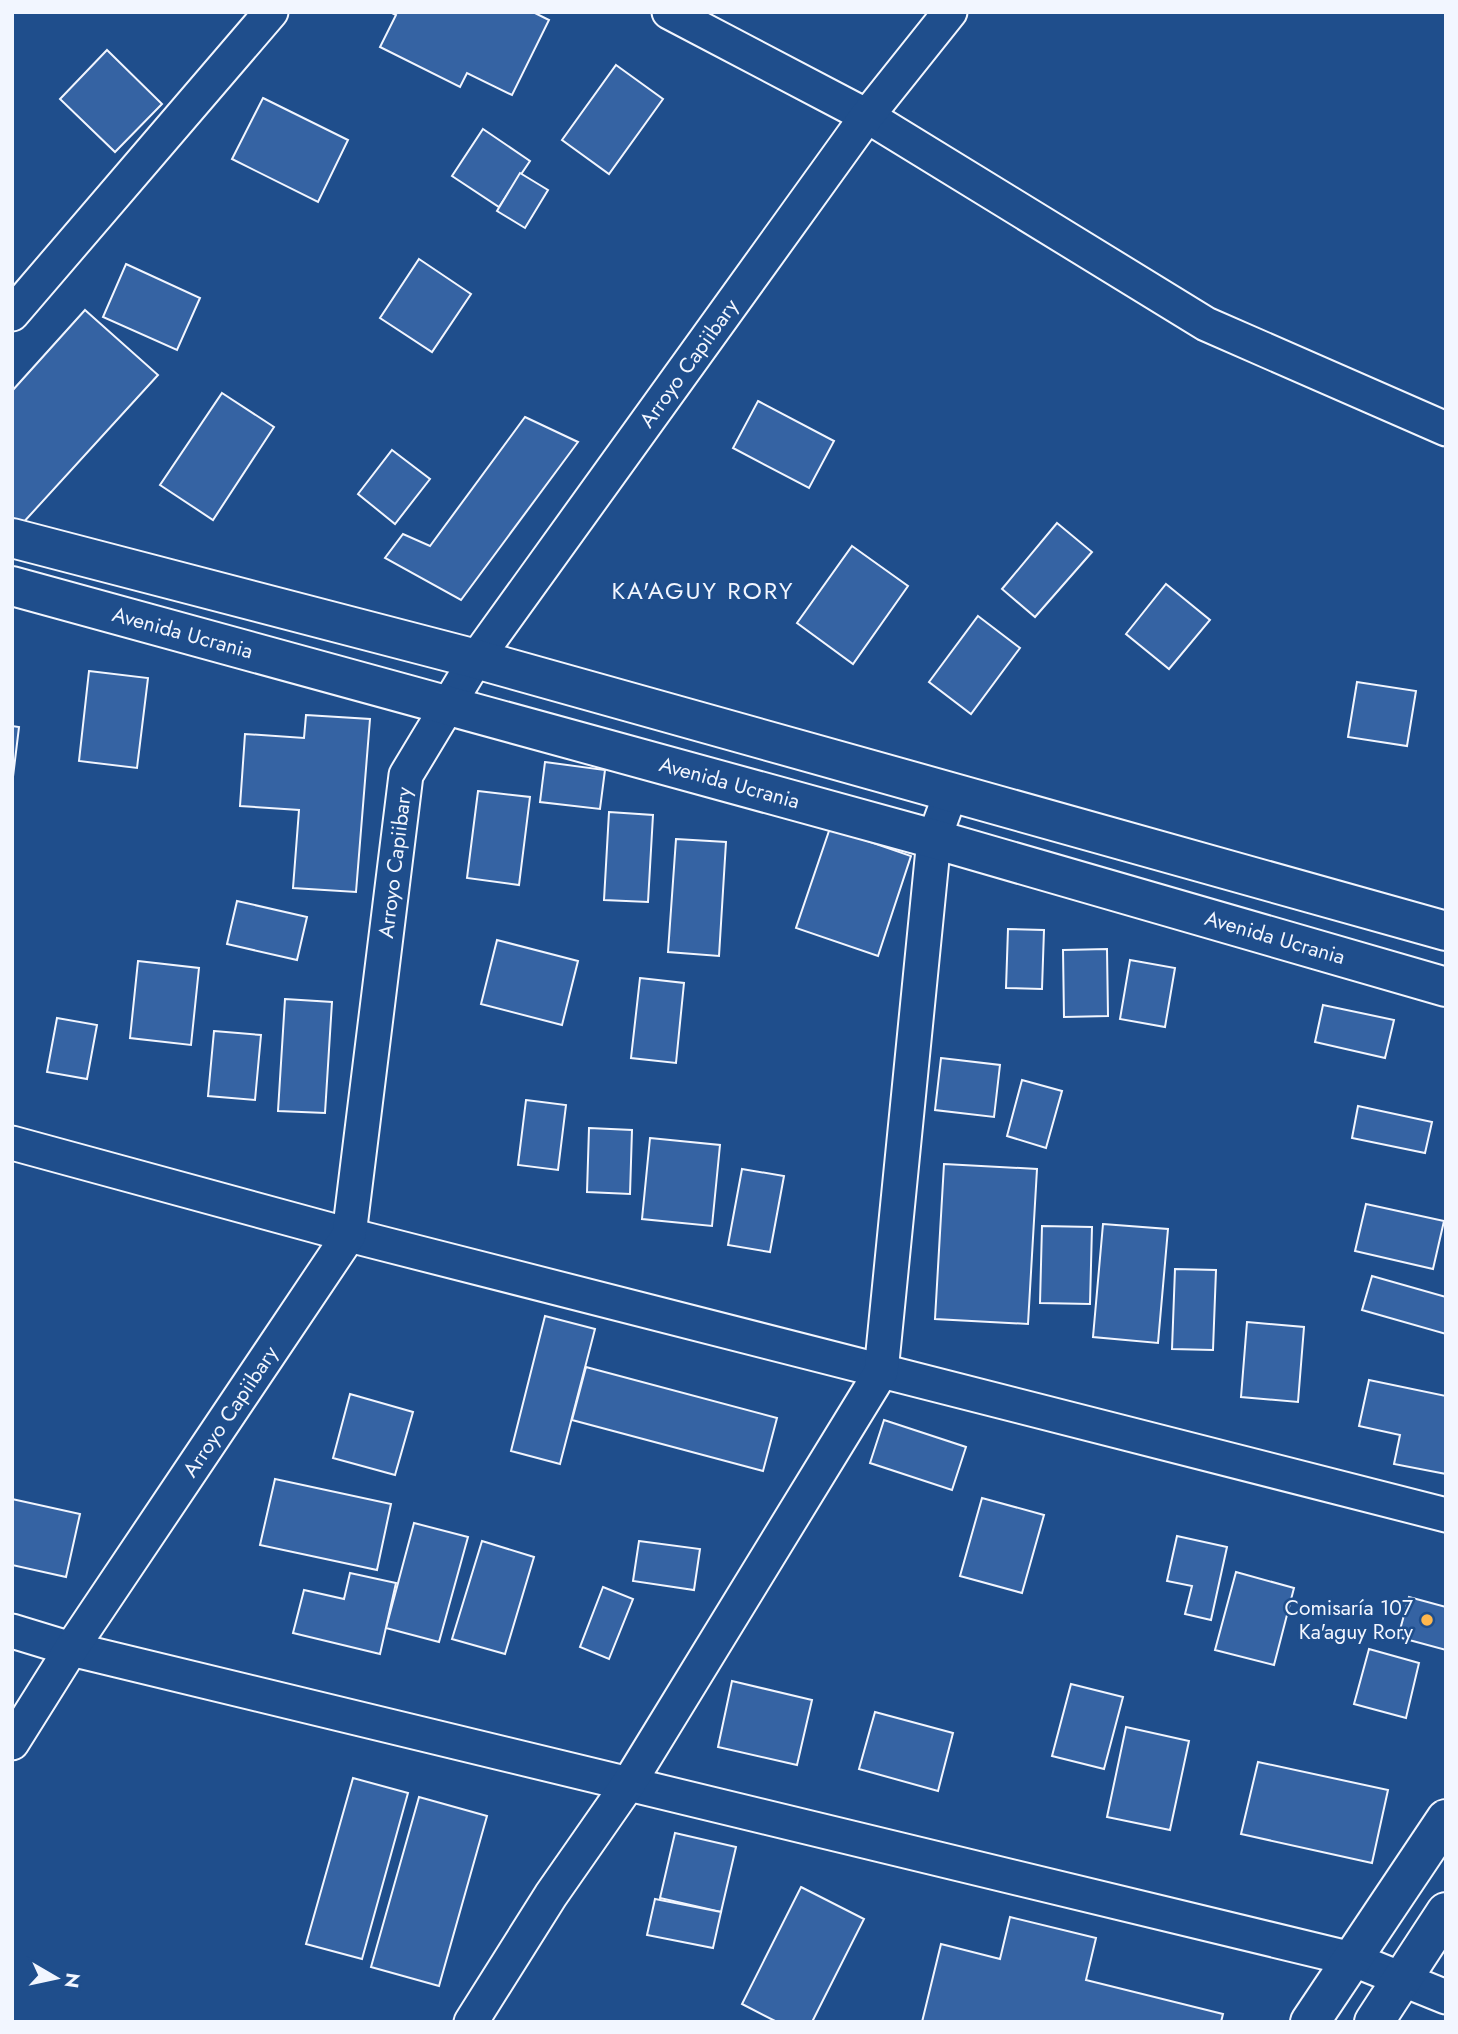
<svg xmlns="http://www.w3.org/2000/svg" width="1458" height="2034" viewBox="0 0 1458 2034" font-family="Jost,sans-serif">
<rect width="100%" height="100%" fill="#1f4e8c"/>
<g fill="#3563a3" stroke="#f2f6ff" stroke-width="2">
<polygon points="390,12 533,12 549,20 512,95 467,73 460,87 380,47 396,15"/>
<polygon points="107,50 162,104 115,152 60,99"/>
<polygon points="616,65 663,99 609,174 562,140"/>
<polygon points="263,98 348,140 318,202 232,159"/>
<polygon points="483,129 530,161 499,207 452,176"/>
<polygon points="520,173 548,190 525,228 497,211"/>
<polygon points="419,259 471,294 432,352 380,318"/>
<polygon points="126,264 200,298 177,350 103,317"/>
<polygon points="85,310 158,375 21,525 12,517 12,391"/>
<polygon points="222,393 274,427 213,520 160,485"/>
<polygon points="758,401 834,441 809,488 733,448"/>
<polygon points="525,417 578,442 461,600 385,558 403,534 430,546"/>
<polygon points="392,450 430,479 395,524 358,494"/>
<polygon points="1057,523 1092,552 1035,617 1002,589"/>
<polygon points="852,546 908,586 853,664 797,623"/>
<polygon points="1166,584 1210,620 1169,669 1126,634"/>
<polygon points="978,616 1020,648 971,714 929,682"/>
<polygon points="89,671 148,678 137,768 79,761"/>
<polygon points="1357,682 1416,691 1407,746 1348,737"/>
<polygon points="306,715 370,719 356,892 293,888 299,810 240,806 245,734 304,738"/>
<polygon points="12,726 19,727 12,785"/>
<polygon points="545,762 605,770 600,809 540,802"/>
<polygon points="478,791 530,797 519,885 467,878"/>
<polygon points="609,812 653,815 648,902 604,900"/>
<polygon points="830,828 911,856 878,956 796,928"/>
<polygon points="676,839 726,842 719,956 668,952"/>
<polygon points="237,901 307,917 297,960 227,944"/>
<polygon points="1008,929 1044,930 1042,989 1006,988"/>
<polygon points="497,940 578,961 562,1025 481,1004"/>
<polygon points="1107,949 1108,1016 1064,1017 1063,950"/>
<polygon points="1130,960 1175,968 1165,1027 1120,1019"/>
<polygon points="138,961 199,968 191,1045 130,1038"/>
<polygon points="640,978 684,983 676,1063 631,1058"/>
<polygon points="285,999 332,1002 325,1113 278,1111"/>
<polygon points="1323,1005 1394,1020 1385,1058 1315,1042"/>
<polygon points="57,1018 97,1025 87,1079 47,1072"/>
<polygon points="214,1031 261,1035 255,1100 208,1096"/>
<polygon points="941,1058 1000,1065 994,1117 935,1110"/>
<polygon points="1022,1080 1062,1091 1046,1148 1007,1136"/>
<polygon points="526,1100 566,1105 558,1170 518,1165"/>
<polygon points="1358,1106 1432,1122 1425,1153 1352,1138"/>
<polygon points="589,1128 632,1130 630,1194 587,1192"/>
<polygon points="650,1138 720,1145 712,1226 642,1219"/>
<polygon points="944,1164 1037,1169 1028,1324 935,1319"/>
<polygon points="742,1169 784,1176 770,1252 728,1245"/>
<polygon points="1366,1204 1444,1221 1433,1269 1355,1251"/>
<polygon points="1103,1224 1168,1229 1158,1343 1093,1337"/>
<polygon points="1042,1226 1092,1227 1090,1304 1040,1303"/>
<polygon points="1175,1269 1216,1270 1213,1350 1172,1349"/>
<polygon points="1372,1276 1446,1297 1446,1334 1362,1310"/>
<polygon points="545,1316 595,1329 560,1464 511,1451"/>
<polygon points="1247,1322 1304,1327 1298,1402 1241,1397"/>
<polygon points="586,1367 777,1418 763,1471 572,1420"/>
<polygon points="1369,1380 1446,1396 1446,1474 1394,1464 1400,1435 1359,1426"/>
<polygon points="350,1394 413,1412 395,1475 333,1458"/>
<polygon points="884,1420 966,1447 952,1490 870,1463"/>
<polygon points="275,1479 391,1504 377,1570 260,1545"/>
<polygon points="982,1498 1044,1515 1022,1593 960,1576"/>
<polygon points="12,1499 80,1514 66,1577 12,1565"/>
<polygon points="414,1523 468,1537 439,1642 386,1628"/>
<polygon points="1177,1536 1227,1547 1211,1620 1185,1614 1192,1586 1167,1581"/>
<polygon points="482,1541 534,1557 505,1654 452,1639"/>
<polygon points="639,1541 700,1549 694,1590 633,1581"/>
<polygon points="1236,1572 1294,1588 1274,1665 1215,1650"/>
<polygon points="350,1573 396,1583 380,1654 293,1633 304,1590 344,1599"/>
<polygon points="603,1587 633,1599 609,1659 580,1647"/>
<polygon points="1409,1597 1446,1607 1446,1650 1398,1637"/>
<polygon points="1369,1649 1419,1663 1406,1718 1354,1704"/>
<polygon points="732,1681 812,1700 797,1765 718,1747"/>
<polygon points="1071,1684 1123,1697 1104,1769 1052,1756"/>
<polygon points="875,1712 953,1733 938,1791 859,1769"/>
<polygon points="1126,1727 1189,1741 1170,1830 1107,1817"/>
<polygon points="1258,1762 1388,1790 1372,1863 1241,1834"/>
<polygon points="353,1778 408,1793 362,1959 306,1944"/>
<polygon points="419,1797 487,1816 439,1986 371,1967"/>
<polygon points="675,1833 736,1847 721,1912 660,1898"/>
<polygon points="801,1887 864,1919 812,2022 777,2022 742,2004"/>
<polygon points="655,1899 721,1912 713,1948 647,1935"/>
<polygon points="1010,1917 1096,1938 1086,1980 1223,2014 1221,2022 922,2022 941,1944 1000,1959"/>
</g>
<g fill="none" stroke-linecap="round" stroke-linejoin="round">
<defs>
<g id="minor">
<polyline points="669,12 867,116 1206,324 1446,429"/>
<polyline points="12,314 271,12"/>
<polyline points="12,1143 349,1235 1446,1515"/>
<polyline points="12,1631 71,1649 1352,1959 1446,1997"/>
<path id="s1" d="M12,1743L71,1649L349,1235L406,775L476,659L867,116L950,12"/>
<polyline points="471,2022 551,1895 629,1783 881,1372 934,839 951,792"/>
</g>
<g id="secondary">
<polyline points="12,538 476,659 1446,931"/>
<path id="s2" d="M12,586L934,839L1446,987"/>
<polyline points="1310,2022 1446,1819"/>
<polyline points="1374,2022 1446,1912"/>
</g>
</defs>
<use href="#minor" stroke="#f2f6ff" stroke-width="37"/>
<use href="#secondary" stroke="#f2f6ff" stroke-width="42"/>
<use href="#minor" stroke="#1f4e8c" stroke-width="33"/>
<use href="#secondary" stroke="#1f4e8c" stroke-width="38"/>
</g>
<circle fill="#ffb74d" stroke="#1f4e8c" stroke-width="2.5" cx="1427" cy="1620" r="7"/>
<g text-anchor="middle" stroke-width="5" stroke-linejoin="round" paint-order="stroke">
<g font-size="21" fill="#f2f6ff" stroke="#1f4e8c">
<text dy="7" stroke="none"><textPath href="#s1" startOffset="1573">Arroyo Capiibary</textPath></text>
<text dy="7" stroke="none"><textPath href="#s2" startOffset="177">Avenida Ucrania</textPath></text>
<text dy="7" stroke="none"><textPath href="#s2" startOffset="744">Avenida Ucrania</textPath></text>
<text dy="7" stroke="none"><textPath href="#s1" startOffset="985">Arroyo Capiibary</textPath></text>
<text dy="7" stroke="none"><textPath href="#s2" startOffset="1311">Avenida Ucrania</textPath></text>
<text dy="7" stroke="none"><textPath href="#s1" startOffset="397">Arroyo Capiibary</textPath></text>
</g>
<g font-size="21" fill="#f2f6ff" stroke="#1f4e8c" text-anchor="end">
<text x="1413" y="1615">Comisaría 107<tspan x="1413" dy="24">Ka'aguy Rory</tspan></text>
</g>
<g font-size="24" letter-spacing="2" fill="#f2f6ff" stroke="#1f4e8c">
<text x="703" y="599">KA'AGUY RORY</text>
</g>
</g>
<rect width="1458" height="2034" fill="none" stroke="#f2f6ff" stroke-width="28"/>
<g transform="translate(56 1978) rotate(99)" stroke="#1f4e8c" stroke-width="5" paint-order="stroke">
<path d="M0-5L12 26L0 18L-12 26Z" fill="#f2f6ff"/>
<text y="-10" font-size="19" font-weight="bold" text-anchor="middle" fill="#f2f6ff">N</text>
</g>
</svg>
